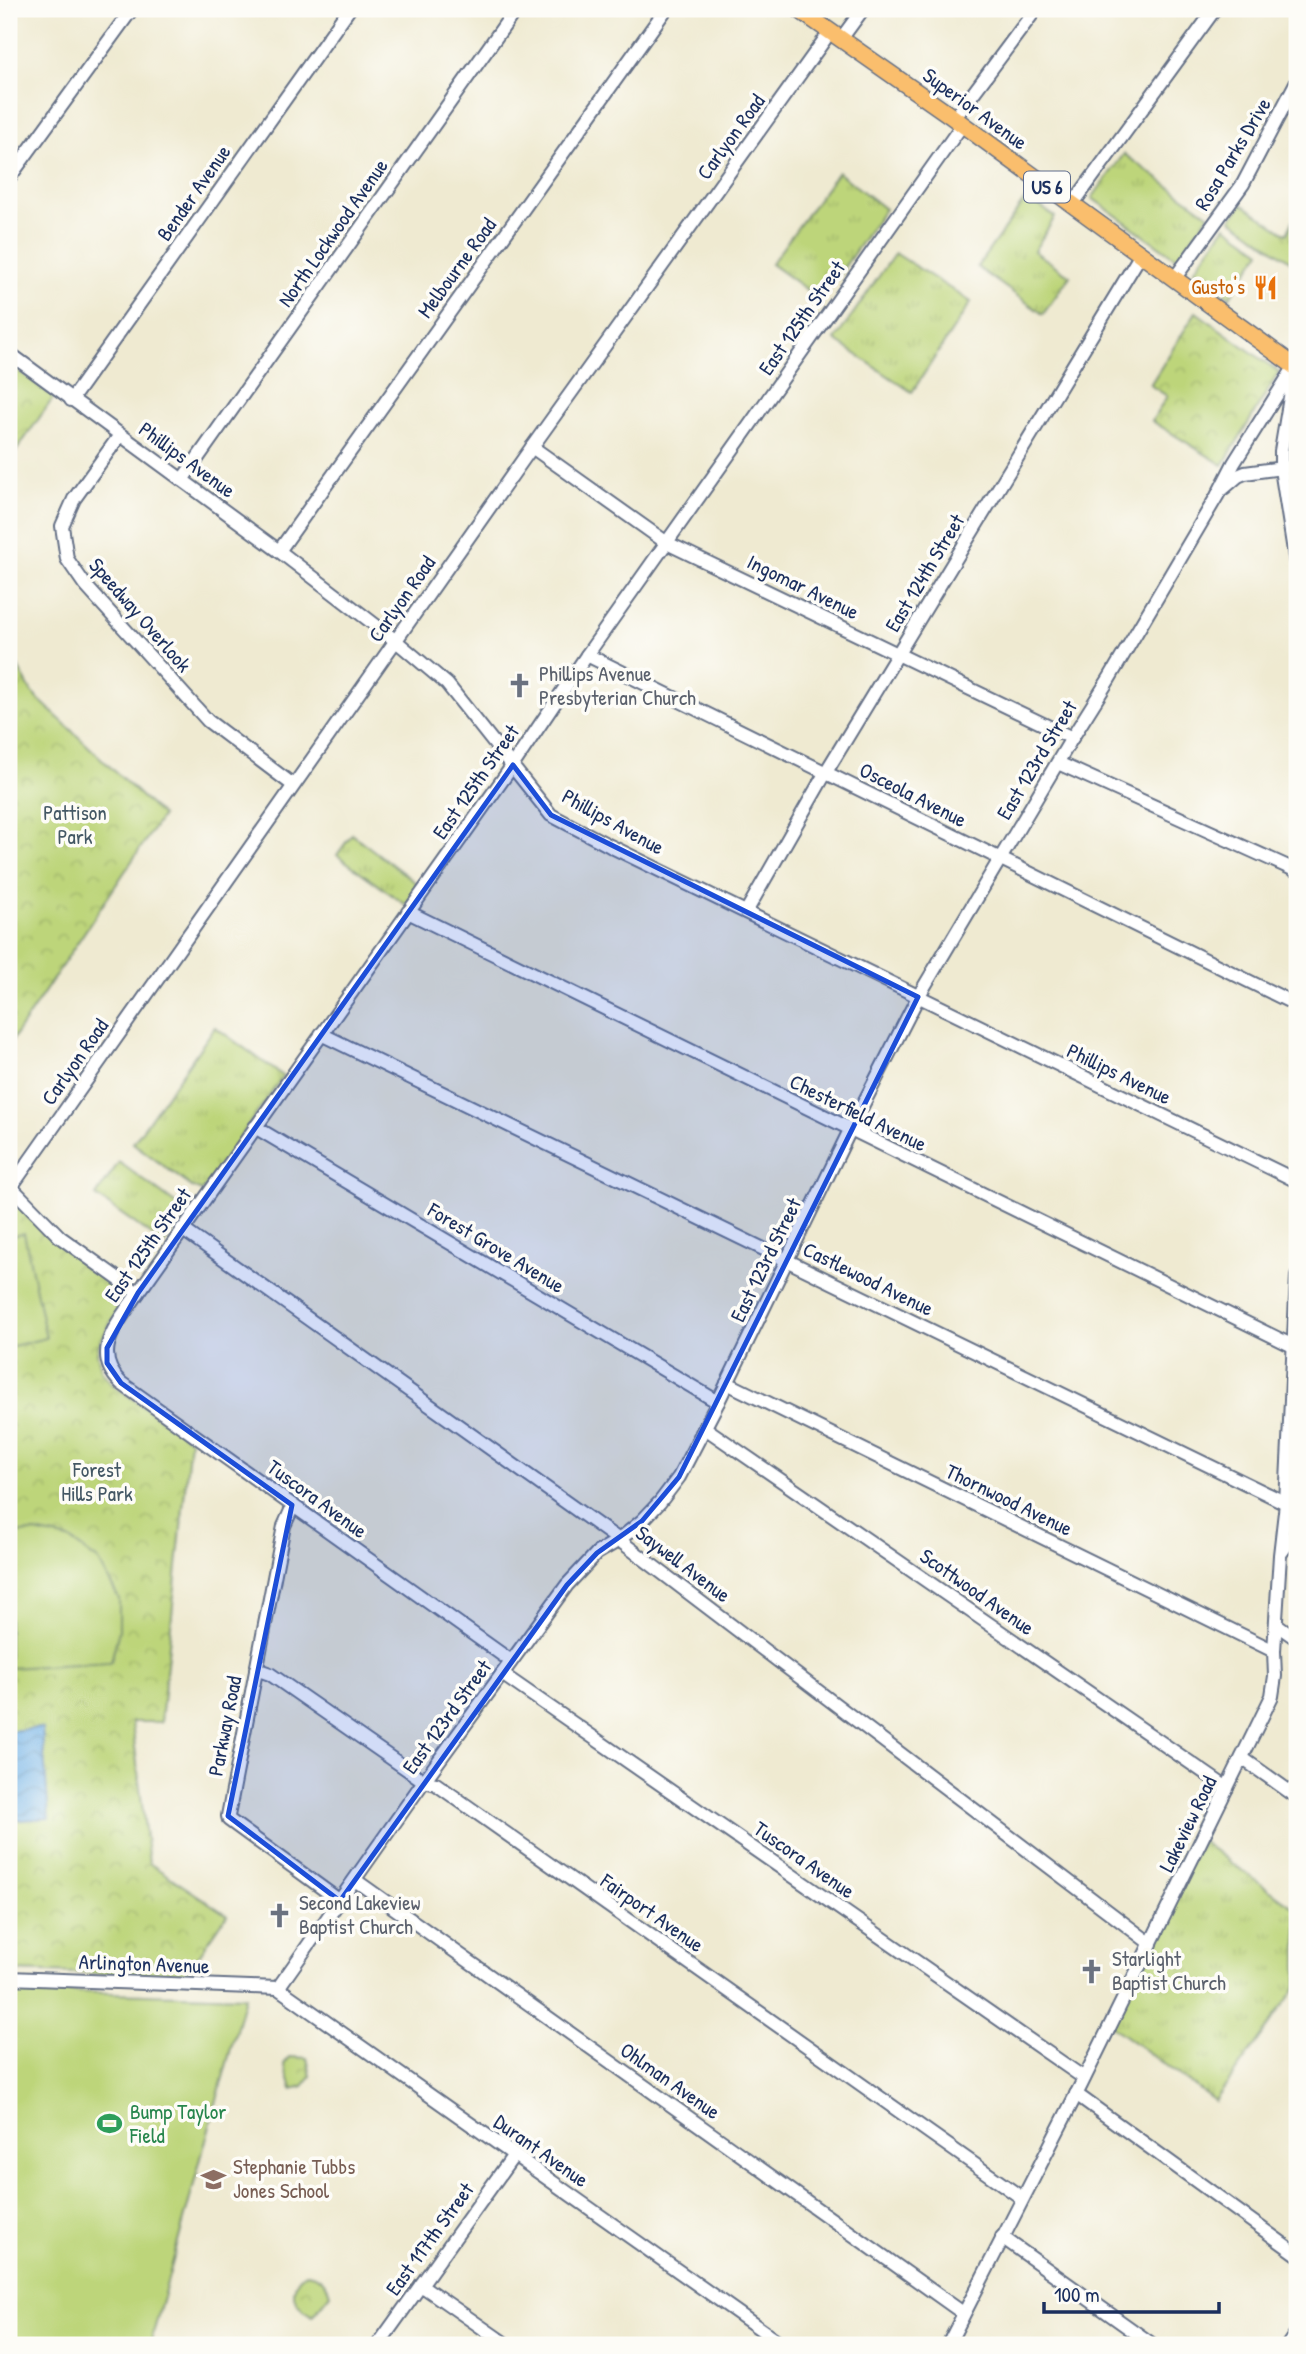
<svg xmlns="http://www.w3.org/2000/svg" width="1306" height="2354" viewBox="0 0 1306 2354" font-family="'Patrick Hand',sans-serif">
<defs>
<pattern id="grass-tufts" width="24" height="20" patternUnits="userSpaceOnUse" patternTransform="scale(1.75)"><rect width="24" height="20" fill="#bdd57a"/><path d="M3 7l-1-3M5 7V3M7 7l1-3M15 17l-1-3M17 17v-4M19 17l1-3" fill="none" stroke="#a2b76c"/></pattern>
<pattern id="park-crowns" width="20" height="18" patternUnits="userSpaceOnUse" patternTransform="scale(1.75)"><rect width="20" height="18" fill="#bdd57a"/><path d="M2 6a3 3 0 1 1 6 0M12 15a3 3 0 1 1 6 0" fill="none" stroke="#a2b76c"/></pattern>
<pattern id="water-waves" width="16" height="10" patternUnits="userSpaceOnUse" patternTransform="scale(1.75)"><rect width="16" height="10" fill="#74b4e8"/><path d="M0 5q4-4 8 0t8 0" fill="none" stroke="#5e93bf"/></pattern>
</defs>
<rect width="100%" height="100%" fill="#fdfcf7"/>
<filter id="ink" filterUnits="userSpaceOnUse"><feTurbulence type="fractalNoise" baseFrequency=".0143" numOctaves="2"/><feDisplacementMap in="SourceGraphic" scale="14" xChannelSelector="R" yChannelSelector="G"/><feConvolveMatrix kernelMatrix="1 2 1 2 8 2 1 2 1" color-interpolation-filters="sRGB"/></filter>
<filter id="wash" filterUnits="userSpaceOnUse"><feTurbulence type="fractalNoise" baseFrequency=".00686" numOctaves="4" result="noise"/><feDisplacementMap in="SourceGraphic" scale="28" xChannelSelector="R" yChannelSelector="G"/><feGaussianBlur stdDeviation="1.57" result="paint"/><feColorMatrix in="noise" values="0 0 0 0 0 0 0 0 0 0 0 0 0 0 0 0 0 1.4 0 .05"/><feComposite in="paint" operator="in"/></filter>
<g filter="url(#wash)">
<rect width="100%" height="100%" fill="#efead1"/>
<g fill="url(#grass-tufts)" stroke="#6c826c" stroke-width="2">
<polygon points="1124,154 1209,215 1177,259 1092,198"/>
<polygon points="838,172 885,209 821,300 771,264"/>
<polygon points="1027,197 1055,217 1034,251 1070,276 1043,314 977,267"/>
<polygon points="1242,204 1287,234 1297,213 1297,266 1231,219"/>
<polygon points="1226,226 1261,251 1230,297 1196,273 1195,269"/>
<polygon points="895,253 971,302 912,392 835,340"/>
<polygon points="352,834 420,886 406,905 337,855"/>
<polygon points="215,1027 283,1076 202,1191 192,1187 133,1143"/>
<polygon points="119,1162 187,1212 164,1244 96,1196"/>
<polygon points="1201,1841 1297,1910 1297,1986 1215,2101 1110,2025"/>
</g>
<g fill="url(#park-crowns)" stroke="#6c826c" stroke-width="2">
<polygon points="1196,312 1279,372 1223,465 1152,421 1167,396 1150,385"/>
<polygon points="9,364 54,397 9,461"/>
<polygon points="9,650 32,693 162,816 9,1045"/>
<polygon points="16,1200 68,1252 123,1292 124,1298 99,1344 97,1353 102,1372 112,1384 190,1440 161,1722 132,1722 149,1863 227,1915 185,1976 9,1971 9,1203"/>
<polygon points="290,2057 307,2058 311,2076 303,2086 292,2089 284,2064"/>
<path d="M307,2273C319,2275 327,2283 330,2294L312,2316C307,2312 301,2309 298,2304C290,2294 295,2277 307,2273Z"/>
</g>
<g fill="#bdd57a" stroke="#6c826c" stroke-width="2">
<polygon points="24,1233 46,1338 9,1347 9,1237"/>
<polygon points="35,1532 69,1539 99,1561 119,1599 119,1630 111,1662 9,1668 9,1533"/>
<polygon points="9,1990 245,1997 150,2345 9,2345"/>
</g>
<polygon fill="url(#water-waves)" stroke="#4872a3" stroke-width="2" points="42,1728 49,1818 9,1821 9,1731"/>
</g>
<g filter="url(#ink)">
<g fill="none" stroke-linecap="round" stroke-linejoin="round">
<defs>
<g id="minor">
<polyline points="841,39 863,9"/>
<polyline points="954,119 1036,9"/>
<polyline points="9,178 132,9"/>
<polyline points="1072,205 1215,9"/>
<polyline points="1174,279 1243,184 1297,81"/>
<polyline points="9,353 279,551 396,641 447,684 551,815 610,846 1297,1181"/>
<polyline points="1294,373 1281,451 1281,469 1297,570"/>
<polyline points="71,400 349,9"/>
<polyline points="120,435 74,499 62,526 67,559 85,585 208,721 293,785"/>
<polyline points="532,447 667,543 1072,738"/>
<polyline points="182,480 516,9"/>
<polyline points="1224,488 1238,476 1245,473 1297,466"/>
<polyline points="279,551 666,9"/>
<polyline points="587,655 1297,1005"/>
<polyline points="1058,763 1297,871"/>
<polyline points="408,912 1293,1346"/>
<polyline points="746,912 826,772 1141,254"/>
<polyline points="321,1034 1286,1503"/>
<polyline points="255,1127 718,1402"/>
<polyline points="11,1187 60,1237 138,1293"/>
<polyline points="9,1190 532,447 830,32"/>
<polyline points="182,1229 619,1540 1151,1944"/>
<polyline points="727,1383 1274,1651"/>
<polyline points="705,1428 1227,1788"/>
<polyline points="293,1506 284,1526 228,1816 229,1820 340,1901"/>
<polyline points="1281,1553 1297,1531"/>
<polyline points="1276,1624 1297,1639"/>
<path d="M511,1661L121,1383C89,1352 119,1322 138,1293L513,765L587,655L962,125"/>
<polyline points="256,1669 270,1674 424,1781 436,1784 1022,2198"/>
<polyline points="502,1674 1084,2078"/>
<polyline points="1242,1758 1297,1797"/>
<polyline points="355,1880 963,2313"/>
<polyline points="9,1978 278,1988"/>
<polyline points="278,1988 424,1781 567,1585 597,1553 619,1540 642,1521 660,1502 679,1477 718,1402 850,1130 918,997 1072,738 1109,679 1217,496 1234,463 1295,366"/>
<polyline points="278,1988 783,2345"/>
<polyline points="1076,2094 1297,2254"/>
<polyline points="1002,2237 1153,2345"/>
<polyline points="421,2285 507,2345"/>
<polyline points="378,2345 514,2155"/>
<polyline points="948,2345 1081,2085 1272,1696 1275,1676 1274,1651 1280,1555 1286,1503 1297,1276"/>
<polyline points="1288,2345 1297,2332"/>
</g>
<polyline id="major" points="798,9 951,116 1297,368"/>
</defs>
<use href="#minor" stroke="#657086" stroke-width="16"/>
<use href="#major" stroke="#657086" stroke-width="19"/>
<use href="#minor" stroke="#fff" stroke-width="12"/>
<use href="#major" stroke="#fabe6d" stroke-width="16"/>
</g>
</g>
<path fill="#1d4ed8" fill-opacity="0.2" stroke="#1d4ed8" stroke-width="5" stroke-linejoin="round" d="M513,765L551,815L918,997L679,1477L642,1521L597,1553L567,1585L340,1901L228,1816L292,1505L121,1383L107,1363V1348L138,1293Z"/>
<defs>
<symbol id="restaurant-bare" viewBox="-9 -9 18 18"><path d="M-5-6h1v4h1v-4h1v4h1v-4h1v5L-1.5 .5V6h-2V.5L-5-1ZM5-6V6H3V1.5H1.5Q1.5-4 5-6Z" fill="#e8710a" stroke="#fdfcf7" stroke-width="2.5" paint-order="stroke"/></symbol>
<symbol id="church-bare" viewBox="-9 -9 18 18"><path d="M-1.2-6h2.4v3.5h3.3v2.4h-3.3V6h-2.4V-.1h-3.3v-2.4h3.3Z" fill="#6b7280" stroke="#fdfcf7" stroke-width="2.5" paint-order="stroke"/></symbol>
<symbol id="stadium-bare" viewBox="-9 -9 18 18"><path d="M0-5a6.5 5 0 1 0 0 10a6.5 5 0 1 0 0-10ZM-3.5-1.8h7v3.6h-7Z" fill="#2e9e5b" stroke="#fdfcf7" stroke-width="2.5" paint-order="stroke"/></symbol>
<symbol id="school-bare" viewBox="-9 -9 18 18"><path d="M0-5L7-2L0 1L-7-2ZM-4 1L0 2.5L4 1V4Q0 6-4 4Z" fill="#8d6e63" stroke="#fdfcf7" stroke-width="2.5" paint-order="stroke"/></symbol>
</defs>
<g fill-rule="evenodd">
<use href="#restaurant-bare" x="1248" y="270" width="35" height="35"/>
<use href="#church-bare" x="502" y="668" width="35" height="35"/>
<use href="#church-bare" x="262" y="1898" width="35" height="35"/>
<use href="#church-bare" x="1074" y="1954" width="35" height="35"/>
<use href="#stadium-bare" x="92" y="2106" width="35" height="35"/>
<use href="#school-bare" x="196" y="2162" width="35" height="35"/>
</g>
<g text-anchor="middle" stroke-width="7" stroke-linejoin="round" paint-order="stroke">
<rect fill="#fdfcf7" stroke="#5f6c8c" stroke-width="2" x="1024" y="171.5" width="46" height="31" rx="5"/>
<g font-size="19" font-weight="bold" fill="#1b2f5e">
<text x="1047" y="194">US 6</text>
</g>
<g font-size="21" fill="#1b2f5e" stroke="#fdfcf7">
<text transform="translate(975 109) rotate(36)" y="7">Superior Avenue</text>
<text transform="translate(731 137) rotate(-54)" y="7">Carlyon Road</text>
<text transform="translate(1233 154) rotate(-59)" y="7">Rosa Parks Drive</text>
<text transform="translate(194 193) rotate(-55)" y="7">Bender Avenue</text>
<text transform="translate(333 233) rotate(-55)" y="7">North Lockwood Avenue</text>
<text transform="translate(457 268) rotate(-54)" y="7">Melbourne Road</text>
<text transform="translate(802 318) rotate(-55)" y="7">East 125th Street</text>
<text transform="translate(187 460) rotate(36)" y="7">Phillips Avenue</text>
<text transform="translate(925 573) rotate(-59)" y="7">East 124th Street</text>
<text transform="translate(803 587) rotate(26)" y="7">Ingomar Avenue</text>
<text transform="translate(402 599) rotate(-55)" y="7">Carlyon Road</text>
<text transform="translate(140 615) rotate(49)" y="7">Speedway Overlook</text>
<text transform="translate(1037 760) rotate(-59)" y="7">East 123rd Street</text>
<text transform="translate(476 782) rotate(-55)" y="7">East 125th Street</text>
<text transform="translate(913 795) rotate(27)" y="7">Osceola Avenue</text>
<text transform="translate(613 822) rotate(29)" y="7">Phillips Avenue</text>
<text transform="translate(75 1062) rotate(-55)" y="7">Carlyon Road</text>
<text transform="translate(1119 1074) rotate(26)" y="7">Phillips Avenue</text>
<text transform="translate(858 1113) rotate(26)" y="7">Chesterfield Avenue</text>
<text transform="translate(148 1245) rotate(-55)" y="7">East 125th Street</text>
<text transform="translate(496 1248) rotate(31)" y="7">Forest Grove Avenue</text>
<text transform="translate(766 1260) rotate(-64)" y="7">East 123rd Street</text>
<text transform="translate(868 1279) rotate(26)" y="7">Castlewood Avenue</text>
<text transform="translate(317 1499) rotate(36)" y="7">Tuscora Avenue</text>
<text transform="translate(1009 1500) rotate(26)" y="7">Thornwood Avenue</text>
<text transform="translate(683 1564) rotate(37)" y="7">Saywell Avenue</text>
<text transform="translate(977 1592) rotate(35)" y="7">Scottwood Avenue</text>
<text transform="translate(447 1717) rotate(-54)" y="7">East 123rd Street</text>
<text transform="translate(225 1726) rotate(-79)" y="7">Parkway Road</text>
<text transform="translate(1188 1824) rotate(-64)" y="7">Lakeview Road</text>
<text transform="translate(804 1860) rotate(35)" y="7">Tuscora Avenue</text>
<text transform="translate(652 1913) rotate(35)" y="7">Fairport Avenue</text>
<text transform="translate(144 1964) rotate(2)" y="7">Arlington Avenue</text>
<text transform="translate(670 2081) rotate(35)" y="7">Ohlman Avenue</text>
<text transform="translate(541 2151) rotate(35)" y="7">Durant Avenue</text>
<text transform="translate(430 2239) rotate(-54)" y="7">East 117th Street</text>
</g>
<g font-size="21" fill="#c56008" stroke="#fdfcf7" text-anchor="end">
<text x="1245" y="294">Gusto's</text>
</g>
<g font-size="21" fill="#5b616d" stroke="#fdfcf7" text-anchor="start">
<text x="539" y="681">Phillips Avenue<tspan x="539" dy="24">Presbyterian Church</tspan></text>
<text x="299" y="1910">Second Lakeview<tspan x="299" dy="24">Baptist Church</tspan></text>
<text x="1112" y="1966">Starlight<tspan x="1112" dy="24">Baptist Church</tspan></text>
</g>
<g font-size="21" fill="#445865" stroke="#fdfcf7">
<text x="75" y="820">Pattison<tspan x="75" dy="24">Park</tspan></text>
<text x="97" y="1477">Forest<tspan x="97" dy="24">Hills Park</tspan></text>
</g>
<g font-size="21" fill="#27864d" stroke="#fdfcf7" text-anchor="start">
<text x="130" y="2119">Bump Taylor<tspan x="130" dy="24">Field</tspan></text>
</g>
<g font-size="21" fill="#785e54" stroke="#fdfcf7" text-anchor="start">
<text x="233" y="2174">Stephanie Tubbs<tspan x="233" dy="24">Jones School</tspan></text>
</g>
</g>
<rect width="1306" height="2354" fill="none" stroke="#fdfcf7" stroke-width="35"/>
<path d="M1044 2302v10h175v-10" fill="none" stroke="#1b2f5e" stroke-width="3.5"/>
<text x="1054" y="2302" font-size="21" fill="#1b2f5e" stroke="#fdfcf7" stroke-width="5" paint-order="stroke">100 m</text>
</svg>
